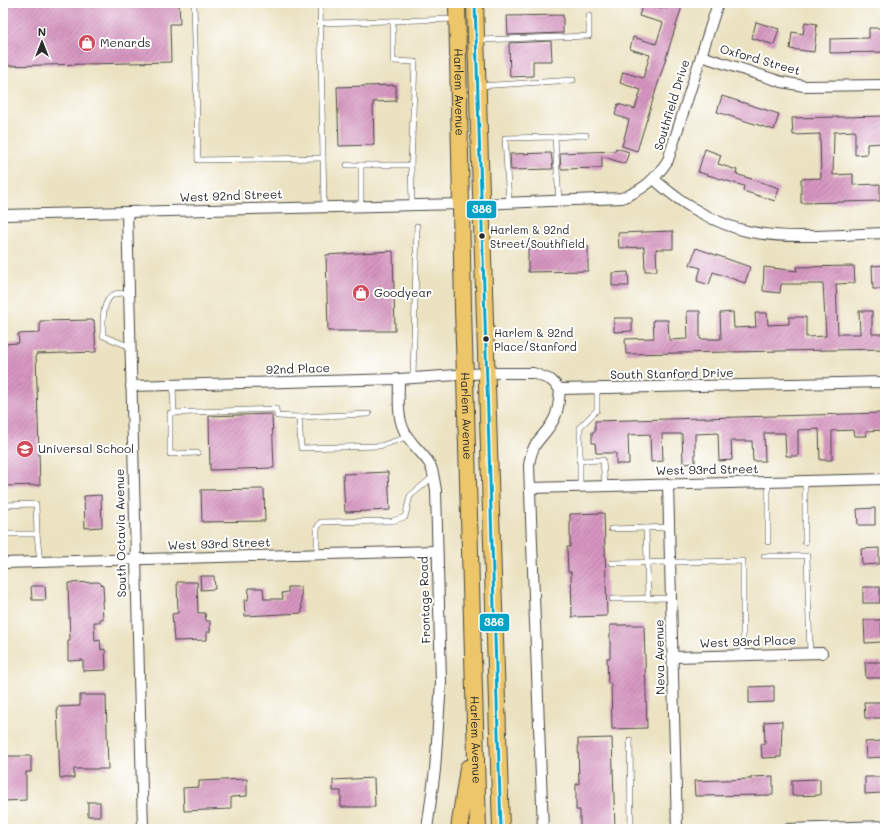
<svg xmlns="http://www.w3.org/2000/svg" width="888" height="832" viewBox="0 0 888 832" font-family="Mali,sans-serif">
<defs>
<pattern id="building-hatch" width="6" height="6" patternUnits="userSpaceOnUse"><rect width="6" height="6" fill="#d695c0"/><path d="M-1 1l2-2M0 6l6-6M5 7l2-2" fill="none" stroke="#ae7a9c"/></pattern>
</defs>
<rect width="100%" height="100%" fill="#fff"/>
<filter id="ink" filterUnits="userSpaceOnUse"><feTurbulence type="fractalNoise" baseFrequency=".025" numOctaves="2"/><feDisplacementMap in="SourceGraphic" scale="8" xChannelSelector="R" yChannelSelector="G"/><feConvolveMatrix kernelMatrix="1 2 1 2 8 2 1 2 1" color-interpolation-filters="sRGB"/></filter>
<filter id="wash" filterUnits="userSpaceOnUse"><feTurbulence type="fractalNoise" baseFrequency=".012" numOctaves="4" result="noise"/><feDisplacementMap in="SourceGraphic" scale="16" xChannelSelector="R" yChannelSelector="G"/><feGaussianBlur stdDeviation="0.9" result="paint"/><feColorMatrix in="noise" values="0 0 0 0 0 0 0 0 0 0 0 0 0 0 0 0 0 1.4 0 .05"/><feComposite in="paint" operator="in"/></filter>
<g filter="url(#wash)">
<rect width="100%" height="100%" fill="#ebe2c1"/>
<g id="blocks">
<g fill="url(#building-hatch)">
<polygon points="3,3 179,3 180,24 170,24 171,62 3,66"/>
<polygon points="643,3 667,9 668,3 683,3 637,151 622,146 629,120 615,115 618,104 635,109 641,90 620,83 623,72 643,78 650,55 630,49 633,37 656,44 663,23 639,16"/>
<polygon points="563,15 563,33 508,35 507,16"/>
<polygon points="756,22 779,29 774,45 752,38"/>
<polygon points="805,22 817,24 814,52 790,49 792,32 803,34"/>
<polygon points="869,28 885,28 885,52 830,53 830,39 869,38"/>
<polygon points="551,41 552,61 533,61 533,76 510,77 509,43"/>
<polygon points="396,85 396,101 373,102 374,145 339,146 337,87"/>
<polygon points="722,96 779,114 774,130 717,112"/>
<polygon points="885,116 885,143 867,144 867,154 855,155 855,131 834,132 833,175 853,174 853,185 880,184 880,201 801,203 801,179 821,178 820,134 793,135 792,118"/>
<polygon points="616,148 629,152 625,164 602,156 602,168 561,169 560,153 615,151"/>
<polygon points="705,149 721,155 718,164 737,170 736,174 779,188 775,201 743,191 744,186 698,172"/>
<polygon points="551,153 553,169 511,170 510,154"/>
<polygon points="673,231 673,249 656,249 657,271 645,271 644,247 619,248 618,233"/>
<polygon points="588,246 588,271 528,272 528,248"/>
<polygon points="696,248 750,267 745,283 713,272 709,285 697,281 701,268 690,265"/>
<polygon points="393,251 395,331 328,331 326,255"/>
<polygon points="885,265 885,289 873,289 872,266"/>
<polygon points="854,266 855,283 836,284 838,334 860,334 859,311 872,311 872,334 885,334 885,349 626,354 625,339 654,338 653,320 668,320 669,340 688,339 687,311 700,311 700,339 721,339 720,313 733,312 734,328 756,327 755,313 767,313 768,325 789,324 789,317 806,317 806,337 826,336 823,284 781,284 780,293 763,291 764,267 797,271 796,267"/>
<polygon points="628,272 629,286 612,286 612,273"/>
<polygon points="614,318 632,318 632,331 614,332"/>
<polygon points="94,320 96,352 36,354 40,485 3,486 3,344 19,343 18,334 40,333 40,321"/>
<polygon points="883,413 884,430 866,431 867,436 854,436 853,430 832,431 832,460 820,460 819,429 798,430 798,456 786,456 785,433 764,433 765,461 753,461 752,441 731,441 732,460 719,461 718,433 695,434 695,463 683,464 682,434 662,434 663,461 651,462 650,434 628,435 629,464 616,464 616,453 596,453 595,443 592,443 592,432 595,432 595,421"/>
<polygon points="272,414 274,468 210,470 209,416"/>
<polygon points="388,472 390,510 345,512 343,474"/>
<polygon points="264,489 265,521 202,522 201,490"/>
<polygon points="101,495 102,527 85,528 84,496"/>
<polygon points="875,508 875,525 858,525 857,509"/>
<polygon points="604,513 607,616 572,617 571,572 568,572 567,547 570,547 570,514"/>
<polygon points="879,548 879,564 862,565 861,549"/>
<polygon points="200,576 214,576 215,589 201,590"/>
<polygon points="99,582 103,586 104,601 102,601 103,619 100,619 100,622 94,622 95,641 100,640 101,650 105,649 106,670 83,671 83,660 68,661 68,641 70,641 68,583"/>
<polygon points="177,582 197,582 198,613 205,613 206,621 210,621 210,632 207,632 207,640 174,641 172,614 178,613"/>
<polygon points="31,586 45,586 46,600 32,600"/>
<polygon points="288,587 301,587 302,613 245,616 244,600 248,600 249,588 263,588 264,599 283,599 282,593 288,592"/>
<rect x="863" y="587" width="17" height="16"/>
<polygon points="864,620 881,620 882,642 865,643"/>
<polygon points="610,625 644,625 647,728 612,729 611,684 608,684 607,658 610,658"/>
<polygon points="865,662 882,662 883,678 866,678"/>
<polygon points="774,686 774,702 749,703 749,687"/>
<polygon points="80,695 106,695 108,769 74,769 74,778 60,778 57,707 80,706"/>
<polygon points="864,702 882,702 882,718 865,718"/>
<polygon points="782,721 781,757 762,758 761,744 765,744 764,722"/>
<polygon points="612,738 615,829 580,829 580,810 576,810 576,784 579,784 578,739"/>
<polygon points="882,741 883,757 866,758 865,742"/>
<polygon points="5,756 31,756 31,772 26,772 26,800 3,801"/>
<polygon points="773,776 773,795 695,796 694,781 751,779 751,777"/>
<polygon points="865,777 882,777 882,793 865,794"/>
<polygon points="374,778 375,807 341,807 341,791 333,791 333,780"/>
<polygon points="247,779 247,796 231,797 231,809 184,811 183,788 199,787 199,781"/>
<polygon points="820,779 820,795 792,796 792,780"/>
<rect x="88" y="802" width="12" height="14"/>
</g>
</g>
</g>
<g filter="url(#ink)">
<use href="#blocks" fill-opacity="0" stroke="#484642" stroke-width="1"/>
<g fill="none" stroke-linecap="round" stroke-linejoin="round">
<defs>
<g id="lane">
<polyline points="194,3 198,160 323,158"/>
<polyline points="320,3 324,207"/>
<polyline points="321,23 455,19"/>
<polyline points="477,40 589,36 589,16"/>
<polyline points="479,86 573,80"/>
<polyline points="555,137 586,135"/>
<polyline points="347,165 411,165 415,62 393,61 393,21"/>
<polyline points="361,165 361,206"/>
<polyline points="411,165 412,205"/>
<polyline points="509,203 505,138 555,137 559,202"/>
<path d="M128,293C124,293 119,293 115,294C101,299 103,324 103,336L131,347"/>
<polyline points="413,378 417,226"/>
<polyline points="173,385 174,413"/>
<polyline points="369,414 299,417 301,448 380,446 407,437"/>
<polyline points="197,453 170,454 170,413 276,409 277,416 299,417"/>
<polyline points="579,461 603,460 605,486"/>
<polyline points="805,481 805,542"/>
<polyline points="768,482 768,542"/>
<polyline points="580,487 580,427 597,410 597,388"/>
<polyline points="3,505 36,504 37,534"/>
<polyline points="611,529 646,528"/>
<polyline points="3,534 37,534 40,563"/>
<polyline points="317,554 317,528 321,522 392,521 405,517 410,496 434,476"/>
<polyline points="764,556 807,556 810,654"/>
<polyline points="612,563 743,561 743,655"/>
<polyline points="648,598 646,528 669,527"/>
<polyline points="612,599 672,598"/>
<polyline points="630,740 631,828"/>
<polyline points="631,829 677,828"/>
</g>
<g id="street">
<polyline points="701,56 782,82 804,86 885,85"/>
<path d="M654,179C680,203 716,225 751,232C792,240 843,234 885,233"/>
<path d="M481,204L622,198C643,190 655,180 668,160L718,3"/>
<polyline points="127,212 143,829"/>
<polyline points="3,215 461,204"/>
<path d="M399,379C399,394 397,414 403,428C408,442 421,451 429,463C434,471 434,481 436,490L441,682L435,770L427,829"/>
<polyline points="131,386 399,379 486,373 533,373 551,380 560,389 885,382"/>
<polyline points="668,484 677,829"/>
<polyline points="530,488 885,479"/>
<polyline points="3,563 436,551"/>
<polyline points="674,657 822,653"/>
<path d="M543,829L529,466C532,438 545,439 555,417C559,408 559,399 560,389"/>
<polyline points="787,829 885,826"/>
</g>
<g id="primary">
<path id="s1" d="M457,3L463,308L478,829"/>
<polyline points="475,3 501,829"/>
<polyline points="459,829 468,768"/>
</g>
</defs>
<use href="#lane" stroke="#484642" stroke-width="6"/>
<use href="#street" stroke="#484642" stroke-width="12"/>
<use href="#primary" stroke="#484642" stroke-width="18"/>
<use href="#lane" stroke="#fff" stroke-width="5"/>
<use href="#street" stroke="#fff" stroke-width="10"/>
<use href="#primary" stroke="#ecc669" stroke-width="16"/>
<defs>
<polyline id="bus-1" points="475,3 501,829"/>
</defs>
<use href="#bus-1" stroke="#fff" stroke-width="6"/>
<use href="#bus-1" stroke="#02a3c6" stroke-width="3"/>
</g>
</g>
<defs>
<symbol id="shop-disc" viewBox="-11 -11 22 22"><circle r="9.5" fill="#d1495b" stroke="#fff"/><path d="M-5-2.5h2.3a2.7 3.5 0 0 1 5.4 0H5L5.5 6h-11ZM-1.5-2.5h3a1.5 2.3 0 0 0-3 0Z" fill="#fff"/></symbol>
<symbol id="school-disc" viewBox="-11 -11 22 22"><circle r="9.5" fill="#d1495b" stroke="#fff"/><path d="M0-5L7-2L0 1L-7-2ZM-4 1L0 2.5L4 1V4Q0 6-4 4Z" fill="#fff"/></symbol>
</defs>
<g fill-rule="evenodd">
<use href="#shop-disc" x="77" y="33" width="20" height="20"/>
<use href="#shop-disc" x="351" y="283" width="20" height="20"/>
<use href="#school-disc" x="15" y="439" width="20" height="20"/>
</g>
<g fill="#2b2b2b" stroke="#fff" stroke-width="1.5">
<circle cx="482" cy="236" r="3.5"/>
<circle cx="486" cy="339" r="3.5"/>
</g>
<g text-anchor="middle" stroke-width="4" stroke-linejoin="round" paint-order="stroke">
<g font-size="11" fill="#2b2b2b" stroke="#fff" text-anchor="start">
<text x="490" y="234">Harlem &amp; 92nd<tspan x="490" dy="14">Street/Southfield</tspan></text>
<text x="494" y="337">Harlem &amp; 92nd<tspan x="494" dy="14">Place/Stanford</tspan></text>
</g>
<g font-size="12" fill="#2b2b2b" stroke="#fff" text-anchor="start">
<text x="100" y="47">Menards</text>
<text x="374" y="297">Goodyear</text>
<text x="38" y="453">Universal School</text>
</g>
<g font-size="12" fill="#2b2b2b" stroke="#fff">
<text transform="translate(760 60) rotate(16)" y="4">Oxford Street</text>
<text dy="4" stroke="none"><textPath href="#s1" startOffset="89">Harlem Avenue</textPath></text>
<text transform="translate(672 105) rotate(-73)" y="4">Southfield Drive</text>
<text transform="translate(231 196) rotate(-2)" y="4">West 92nd Street</text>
<text transform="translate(298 369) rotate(-2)" y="4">92nd Place</text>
<text transform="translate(672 374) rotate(-1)" y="4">South Stanford Drive</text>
<text dy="4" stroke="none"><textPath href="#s1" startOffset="413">Harlem Avenue</textPath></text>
<text transform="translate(707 470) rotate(-1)" y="4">West 93rd Street</text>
<text transform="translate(121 533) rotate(-91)" y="4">South Octavia Avenue</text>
<text transform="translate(219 544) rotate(-2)" y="4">West 93rd Street</text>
<text transform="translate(425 600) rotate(-92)" y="4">Frontage Road</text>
<text transform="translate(748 642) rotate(-2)" y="4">West 93rd Place</text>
<text transform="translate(660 657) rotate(-91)" y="4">Neva Avenue</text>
<text dy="4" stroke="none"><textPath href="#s1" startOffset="737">Harlem Avenue</textPath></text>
</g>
</g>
<g stroke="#fff" stroke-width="1.5">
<rect x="466" y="200" width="31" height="19" rx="4" fill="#02a3c6"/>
<rect x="479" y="613" width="31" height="19" rx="4" fill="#02a3c6"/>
</g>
<g font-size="11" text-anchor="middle" font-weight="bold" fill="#fff">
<text x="482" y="213">386</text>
<text x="494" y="626">386</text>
</g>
<rect width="888" height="832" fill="none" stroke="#fff" stroke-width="16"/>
<g transform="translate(42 42)" stroke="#ffffff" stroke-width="3" paint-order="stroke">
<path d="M0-3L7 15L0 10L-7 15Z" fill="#2b2b2b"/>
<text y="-6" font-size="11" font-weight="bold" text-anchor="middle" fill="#2b2b2b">N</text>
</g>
</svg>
